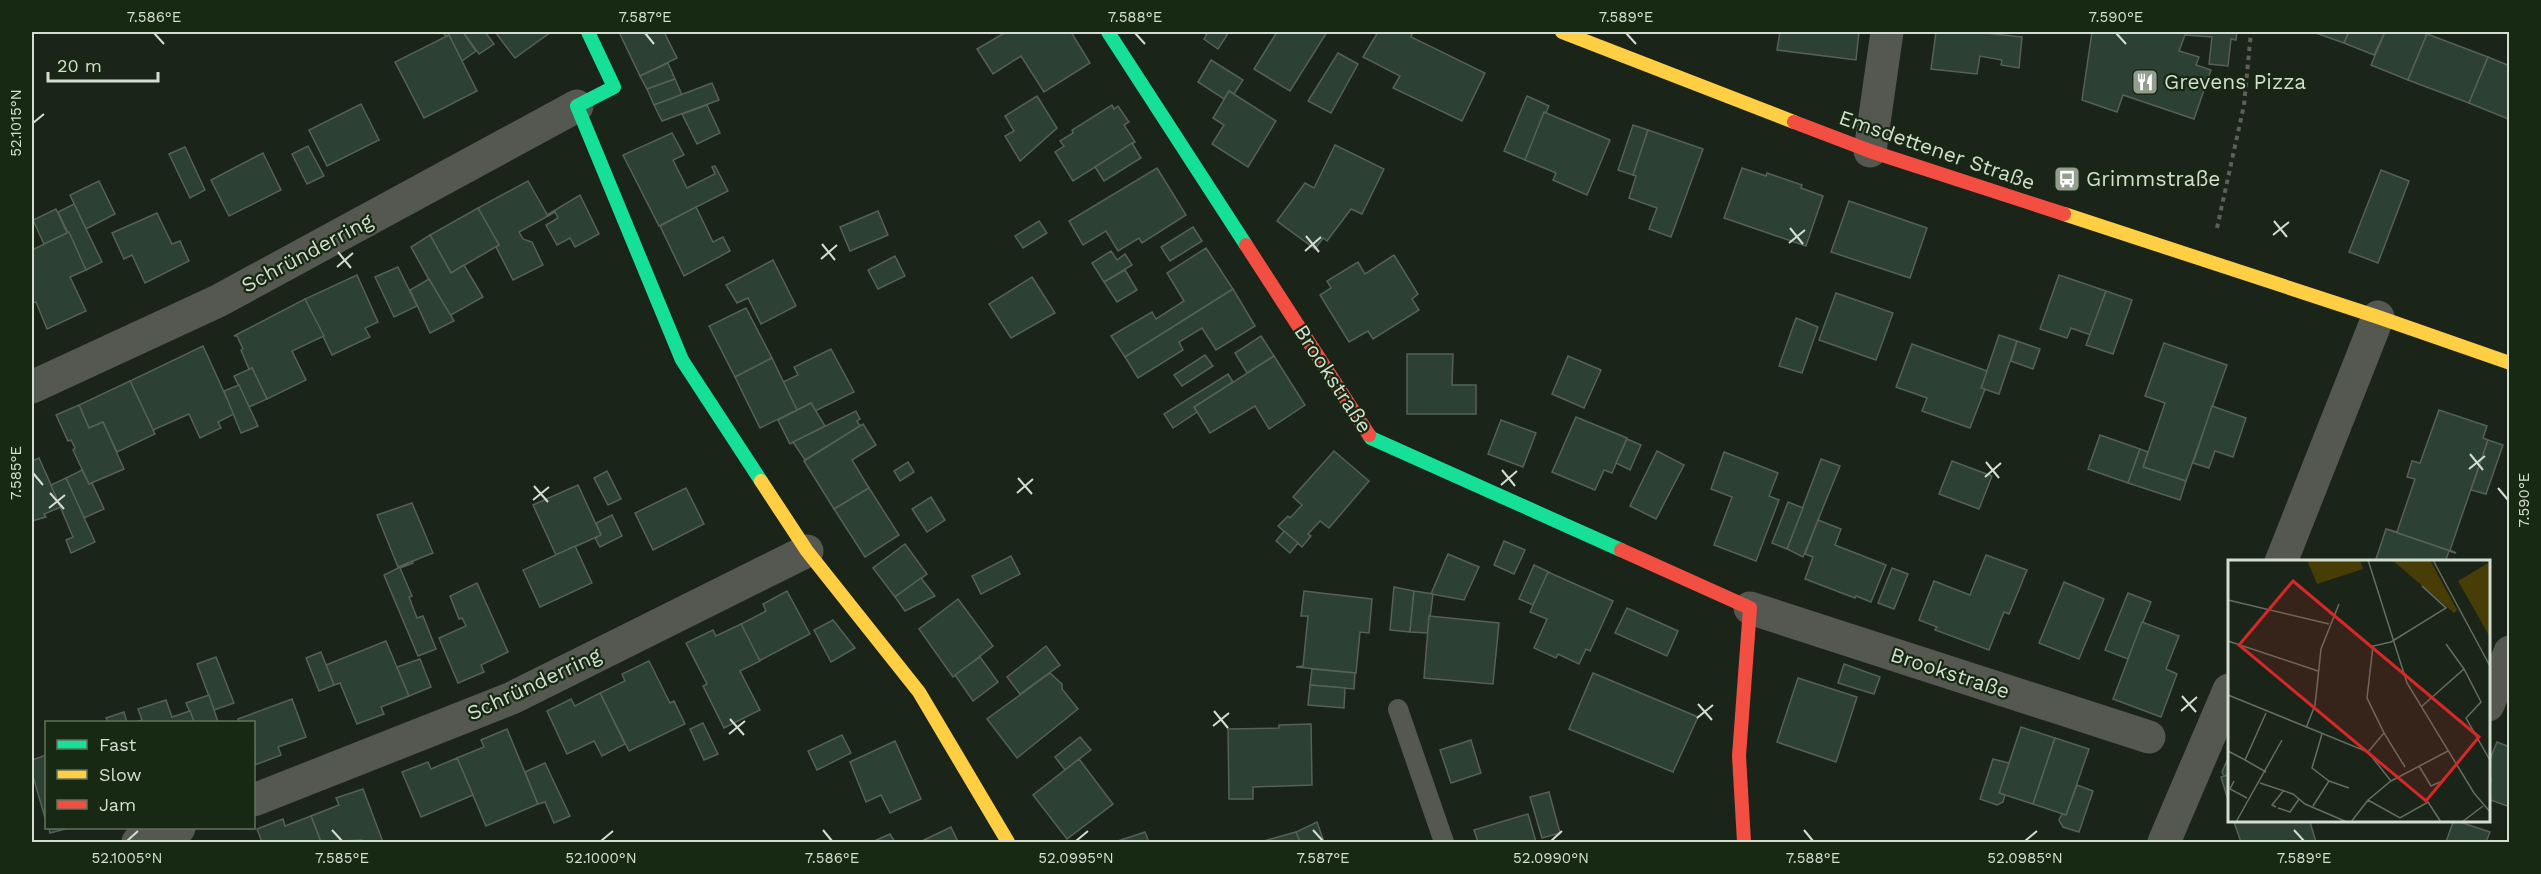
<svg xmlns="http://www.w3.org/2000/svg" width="2541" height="874" viewBox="0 0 2541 874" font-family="'Work Sans',sans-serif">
<rect width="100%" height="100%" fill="#1b2418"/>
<g fill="#2c4034" stroke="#566058" stroke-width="1.5">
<polygon points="443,32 463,32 476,51 462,61 449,35 446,37"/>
<polygon points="463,32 485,32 494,44 479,54"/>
<polygon points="495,32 551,32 515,58"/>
<polygon points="619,32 664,32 677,58 640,76"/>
<polygon points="1006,32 1071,32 1090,63 1044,92 1021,56 993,74 977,49"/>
<polygon points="1208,32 1229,32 1218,49 1204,39"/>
<polygon points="1277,32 1327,32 1290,91 1254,69"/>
<polygon points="1378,32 1413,32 1411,37 1485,73 1462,121 1393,88 1400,76 1363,57"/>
<polygon points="1780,32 1859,32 1856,60 1777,50"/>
<polygon points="1936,32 1976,32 2022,37 2019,68 2001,65 2002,60 1980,56 1977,74 1931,69"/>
<polygon points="2092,32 2237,32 2236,40 2231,39 2228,66 2209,64 2212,37 2185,35 2179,51 2199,57 2196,65 2211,70 2194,119 2123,95 2117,112 2082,100"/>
<polygon points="2313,32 2349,32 2344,43"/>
<polygon points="2349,32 2385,32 2374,55 2344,43"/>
<polygon points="2385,32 2421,32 2427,34 2408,80 2371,65"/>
<polygon points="2427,34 2488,57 2469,103 2408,80"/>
<polygon points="449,35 477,91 424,118 395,62"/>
<polygon points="1338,53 1358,64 1331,113 1308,101"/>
<polygon points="2488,57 2510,66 2508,119 2469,103"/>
<polygon points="1211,60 1243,80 1234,94 1229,91 1224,99 1198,82"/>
<polygon points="668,63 675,79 647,89 640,76"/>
<polygon points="675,79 682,95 654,105 647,89"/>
<polygon points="712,83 719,100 662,121 654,105"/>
<polygon points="1229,91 1276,121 1248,167 1212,144 1224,125 1213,118"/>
<polygon points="1037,96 1057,128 1020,161 1005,136 1014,131 1005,116"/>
<polygon points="1527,96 1549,106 1525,160 1504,151"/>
<polygon points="361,104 379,140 327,166 309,130"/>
<polygon points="707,105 720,133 697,144 682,114"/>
<polygon points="1112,105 1114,109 1118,106 1129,122 1124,125 1135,142 1073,181 1055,152 1064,146 1060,141 1073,133 1072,130"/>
<polygon points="1544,112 1610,140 1587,195 1553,180 1556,173 1525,160"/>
<polygon points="1633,125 1648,130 1633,175 1618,170"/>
<polygon points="1648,130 1703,149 1671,237 1649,229 1657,208 1629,198 1636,176 1633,175"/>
<polygon points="672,133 684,155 673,160 687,188 715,174 712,167 715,166 728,191 659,226 623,155"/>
<polygon points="1132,143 1141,158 1104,181 1095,167"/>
<polygon points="1335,145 1384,169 1362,214 1351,209 1327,241 1323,238 1315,249 1277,221 1305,183 1314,188"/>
<polygon points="308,146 324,176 307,184 292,154"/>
<polygon points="185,147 205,190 190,198 169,154"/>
<polygon points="263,153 281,190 229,216 211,180"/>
<polygon points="1157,168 1186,215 1142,243 1139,238 1118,251 1106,231 1083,245 1069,221"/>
<polygon points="1742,168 1766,176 1767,173 1802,185 1801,188 1823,196 1806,246 1724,218"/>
<polygon points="2381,170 2409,181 2378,263 2349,252"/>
<polygon points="99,181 115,214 86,229 70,195"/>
<polygon points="528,181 548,216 519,232 523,239 532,242 543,265 513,280 496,247 499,245 478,208"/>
<polygon points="580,195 599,234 575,247 570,238 557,245 546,225 558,218 555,212 548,216 547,215"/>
<polygon points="1849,201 1927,228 1910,278 1831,252"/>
<polygon points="74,204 102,262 86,270 58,212"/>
<polygon points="696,207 713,242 723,237 730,251 684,276 660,226"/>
<polygon points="478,208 499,245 451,273 430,235"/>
<polygon points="56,209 67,233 44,244 33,220"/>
<polygon points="878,211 888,235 850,251 840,227"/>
<polygon points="157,213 172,244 180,241 189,261 145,283 132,255 124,259 112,233"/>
<polygon points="1039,221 1047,233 1023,248 1015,236"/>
<polygon points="1193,227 1202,241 1170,261 1161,247"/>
<polygon points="69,232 86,270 70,277 86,311 47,329 36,302 32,303 32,250"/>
<polygon points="430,235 451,273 464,265 483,297 449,316 411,247"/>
<polygon points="1206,248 1233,289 1125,357 1111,336 1152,312 1156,319 1184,301 1167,273"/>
<polygon points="1111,251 1117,260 1125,254 1132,265 1104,282 1092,263"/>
<polygon points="1394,255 1418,294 1412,299 1419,310 1373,339 1368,331 1349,342 1320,295 1331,288 1327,281 1358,262 1365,274"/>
<polygon points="895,256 905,276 878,289 868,270"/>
<polygon points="773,260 796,306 761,324 748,298 737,303 726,285"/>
<polygon points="398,267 417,306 394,317 375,277"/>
<polygon points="1125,270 1137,290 1117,302 1104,282"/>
<polygon points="357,275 378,322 365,328 370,337 332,355 305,299"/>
<polygon points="2059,275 2106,291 2091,335 2071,328 2067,338 2040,329"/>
<polygon points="1032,277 1055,313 1011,338 989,304"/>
<polygon points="429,279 454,321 430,333 410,290"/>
<polygon points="1233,289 1255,326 1216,350 1202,328 1179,342 1183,350 1138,378 1125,357"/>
<polygon points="2106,291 2132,300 2113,354 2086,345"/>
<polygon points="1836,293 1893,313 1876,360 1819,340"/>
<polygon points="305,299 324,336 292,351 306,380 267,399 252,368 249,369 241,350 243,349 237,336 234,336"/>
<polygon points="746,308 772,358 735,377 709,326"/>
<polygon points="1796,318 1818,327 1802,373 1779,366"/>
<polygon points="1999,335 2017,341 1999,394 1981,388"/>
<polygon points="1261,336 1274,356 1247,373 1235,353"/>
<polygon points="2017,341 2040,349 2033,369 2011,361"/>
<polygon points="2164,343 2227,365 2186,481 2143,467 2165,403 2145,396"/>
<polygon points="1912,344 1987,371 1981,388 1985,389 1970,428 1922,411 1927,398 1896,387"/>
<polygon points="203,346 234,414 218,422 221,428 200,438 189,414 153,430 130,381"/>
<polygon points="831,349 854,392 815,411 811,403 797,410 783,382 798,375 794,367"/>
<polygon points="1407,354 1453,354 1452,385 1476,385 1476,414 1407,414"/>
<polygon points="1205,355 1213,366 1182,386 1174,375"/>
<polygon points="1274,356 1305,405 1269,429 1255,406 1210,433 1194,407"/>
<polygon points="1568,356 1601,370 1584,408 1552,394"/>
<polygon points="772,358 797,410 760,428 735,377"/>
<polygon points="252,368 267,399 249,407 234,376"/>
<polygon points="1228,374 1233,382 1194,407 1197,412 1173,428 1164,414"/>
<polygon points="130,381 155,434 117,452 103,422 89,428 79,405"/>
<polygon points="239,385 258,426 241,433 224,391"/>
<polygon points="811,403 825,426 790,444 778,420"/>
<polygon points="79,405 89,428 103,422 124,469 89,484 73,450 75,448 71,440 68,441 56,415"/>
<polygon points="2212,406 2246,418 2233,457 2215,451 2209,468 2193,463"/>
<polygon points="2439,410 2487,426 2483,438 2488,440 2450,550 2456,553 2386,529 2397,532 2415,479 2407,477 2412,461 2420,463"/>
<polygon points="856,411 860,419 857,421 860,426 805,460 793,442"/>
<polygon points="1576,417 1627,438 1612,473 1604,470 1595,490 1552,472"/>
<polygon points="1501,420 1536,433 1523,467 1488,454"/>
<polygon points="863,424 876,445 852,460 869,488 834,509 804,461"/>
<polygon points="2100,435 2140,449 2128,483 2088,469"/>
<polygon points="1627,439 1641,445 1630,470 1616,463"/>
<polygon points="2488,440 2503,445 2486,494 2471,490"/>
<polygon points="2140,449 2148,452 2143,467 2186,481 2180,500 2128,483"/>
<polygon points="1334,451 1369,481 1329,528 1320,521 1308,534 1311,536 1302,547 1278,526 1288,516 1290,518 1302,505 1293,497"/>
<polygon points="1657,451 1684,465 1656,519 1630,506"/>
<polygon points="1724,452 1778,473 1769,496 1779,500 1756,561 1714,545 1732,497 1711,489"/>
<polygon points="39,458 61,507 44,514 46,517 32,521 32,461"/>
<polygon points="1821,459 1840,466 1803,557 1787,549"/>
<polygon points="1952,461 1992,476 1979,509 1939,494"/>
<polygon points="908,462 914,472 900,481 894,471"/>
<polygon points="82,470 89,484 92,483 104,509 84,518 66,478"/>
<polygon points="607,471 621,499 608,505 594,478"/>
<polygon points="66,478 95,542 71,553 66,540 73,537 51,485"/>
<polygon points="578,485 601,535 556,555 533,505"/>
<polygon points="686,488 704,524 653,550 635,513"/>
<polygon points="869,488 899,535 865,557 834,509"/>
<polygon points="931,497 945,520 927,532 912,509"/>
<polygon points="1788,502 1803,508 1787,549 1772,543"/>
<polygon points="412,503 433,553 398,567 377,515"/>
<polygon points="612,515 622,536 600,547 595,538 601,535 596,523"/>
<polygon points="1818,520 1841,529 1835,545 1886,565 1871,602 1856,596 1855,598 1805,579 1813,557 1805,554"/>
<polygon points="2386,529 2456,553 2449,551 2445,562 2375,562"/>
<polygon points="1284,531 1298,543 1290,553 1276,541"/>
<polygon points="1504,541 1525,550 1514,574 1494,565"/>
<polygon points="905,544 927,574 895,597 873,568"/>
<polygon points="575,546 592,583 540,607 523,570"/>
<polygon points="1448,554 1479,567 1464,600 1431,594"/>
<polygon points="1986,555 2027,570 2009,614 2004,612 1989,650 1935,630 1937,627 1919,620 1934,581 1970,595"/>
<polygon points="1011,556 1020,574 981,594 972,576"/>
<polygon points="412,561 413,563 400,568 412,596 409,597 417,618 423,616 436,649 418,656 384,575"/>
<polygon points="1534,565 1549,572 1533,605 1519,599"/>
<polygon points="1892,568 1908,574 1894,609 1878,603"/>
<polygon points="1548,572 1613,601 1590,651 1586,649 1579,664 1558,654 1556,658 1534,648 1547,619 1530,612"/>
<polygon points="921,578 935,596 905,611 895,597"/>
<polygon points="2064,582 2104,599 2079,659 2039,643"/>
<polygon points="477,583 508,652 481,665 484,672 458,683 439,638 466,626 462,618 459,619 450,596"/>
<polygon points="1394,587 1414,591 1410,632 1390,630"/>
<polygon points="787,591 810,634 759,661 741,624 766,611 763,604"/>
<polygon points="1304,591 1372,599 1369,633 1360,632 1356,673 1296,667 1303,666 1308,616 1301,616"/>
<polygon points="1414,591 1433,594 1428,633 1410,632"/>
<polygon points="2128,593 2151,602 2128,659 2105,650"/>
<polygon points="958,599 993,646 953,677 919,629"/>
<polygon points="1627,608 1678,631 1667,656 1615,633"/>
<polygon points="1429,616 1499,623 1493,684 1424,678"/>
<polygon points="833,620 855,648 831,662 814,630"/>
<polygon points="2142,622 2179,636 2166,669 2177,674 2161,717 2113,699"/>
<polygon points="741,624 760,661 740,671 760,710 724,728 703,686 707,684 686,643 713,630 716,636"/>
<polygon points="386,641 409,696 381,707 384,714 357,724 340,683 334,685 326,665"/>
<polygon points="1046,646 1060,665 1020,694 1007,677"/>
<polygon points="321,652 334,685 319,691 306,658"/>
<polygon points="216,657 234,703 214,710 197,664"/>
<polygon points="980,657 998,682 973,701 955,675"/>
<polygon points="420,659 431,687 409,696 397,667"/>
<polygon points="649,661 670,703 674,701 685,724 629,751 600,693 625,681 622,674"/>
<polygon points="1844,664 1880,677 1874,694 1838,683"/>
<polygon points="1312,669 1355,673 1354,689 1310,685"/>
<polygon points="1050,673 1062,684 1062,689 1078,709 1017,758 987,719"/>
<polygon points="1593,673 1698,717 1673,772 1569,729"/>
<polygon points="1798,678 1857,697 1836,762 1777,742"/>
<polygon points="1310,685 1345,688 1344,708 1308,705"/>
<polygon points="600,693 625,744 602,756 594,741 567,754 547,711 571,699 575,706"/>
<polygon points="209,695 218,722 194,722 186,703"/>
<polygon points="292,699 306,737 278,747 281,755 255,765 254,722 239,722 238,719"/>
<polygon points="166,700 172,717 190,711 194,722 136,722 142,720 138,709"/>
<polygon points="124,712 127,722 108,722 106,718"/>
<polygon points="703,723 718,754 704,760 690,729"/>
<polygon points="1311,724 1312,785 1253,787 1253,799 1229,799 1228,729 1279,728 1279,725"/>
<polygon points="2021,727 2055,738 2033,804 1999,793"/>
<polygon points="507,729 538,804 486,826 457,758 484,747 481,740"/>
<polygon points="842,735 851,753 817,770 808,751"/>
<polygon points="1080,737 1091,750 1065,770 1055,757"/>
<polygon points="2055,738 2089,749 2066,815 2033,804"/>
<polygon points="1471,740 1481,773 1451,783 1440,750"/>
<polygon points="895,741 921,799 890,813 881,795 866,802 850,762"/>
<polygon points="2497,742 2510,747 2510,807 2488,799 2491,778 2488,777 2488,764"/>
<polygon points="46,755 46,821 32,773 32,760"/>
<polygon points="2229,756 2229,775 2224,776 2222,772"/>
<polygon points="457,758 473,795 421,817 402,772 428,762 431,769"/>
<polygon points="1079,759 1113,804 1067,839 1033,795"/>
<polygon points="1993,759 2009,763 1999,793 2005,795 2003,802 1997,805 1980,799"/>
<polygon points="545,763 570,816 554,823 545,802 538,804 525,772"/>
<polygon points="2229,775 2229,803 2221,777"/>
<polygon points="2077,785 2093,791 2079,832 2063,827 2059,820 2062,814 2066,815"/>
<polygon points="363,789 383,842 363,842 362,840 321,842 311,816 339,805 336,798"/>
<polygon points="1549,792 1560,833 1542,838 1530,797"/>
<polygon points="1528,814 1536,842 1478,842 1474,830"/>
<polygon points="311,816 321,842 262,842 257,829 283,819 285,826"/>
<polygon points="1317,822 1324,842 1300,842 1296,832"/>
<polygon points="2234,822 2310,822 2316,842 2241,842"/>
<polygon points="2453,822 2460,822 2490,832 2486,842 2446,842"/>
<polygon points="951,827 958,842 920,842"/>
<polygon points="49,828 69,828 50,833"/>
<polygon points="1145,832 1149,842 1115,842"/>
<polygon points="1296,832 1300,842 1265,842 1264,841"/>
<polygon points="890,834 895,842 872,842"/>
</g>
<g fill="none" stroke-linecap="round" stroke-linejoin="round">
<polyline stroke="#5d605a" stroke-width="4" stroke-dasharray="4.5 4.5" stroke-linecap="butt" points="2217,228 2244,105 2251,32"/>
<polyline stroke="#555751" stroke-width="20" points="1398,709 1444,842"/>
<g stroke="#555751" stroke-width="33">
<polyline points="1870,151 1887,32"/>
<polyline points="32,387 218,301 577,106"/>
<polyline points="2281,562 2378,317"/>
<polyline points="1750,608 2149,737"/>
<polyline points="2488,705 2510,652"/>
<polyline points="254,800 512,698 807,551"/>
<polyline points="138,842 179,828"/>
<polyline points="2164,842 2229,690"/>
</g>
<g stroke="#16e098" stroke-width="14">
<polyline points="588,32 614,87 577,106 682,360 761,481"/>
<polyline points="1108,32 1246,245"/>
<polyline points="1369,435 1371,438 1621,550"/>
</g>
<g stroke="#ffcf43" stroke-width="14">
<polyline points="1562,32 1794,122"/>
<polyline points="2064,214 2378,317 2510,363"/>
<polyline points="761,481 807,551 919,692 1008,842"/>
</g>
<g stroke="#f24e42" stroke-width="14">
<polyline points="1794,122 1870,151 2064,214"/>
<polyline points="1246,245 1369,435"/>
<polyline points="1621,550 1750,608 1739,756 1744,842"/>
</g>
</g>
<path fill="none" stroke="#d3ded0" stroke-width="2" d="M154,33L164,44M645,33L654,44M1135,33L1145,44M1626,33L1636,44M2116,33L2126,44M33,123L44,114M2274,221L2287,237M1790,228L1803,244M2273,235L2289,222M1306,236L1319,252M1789,243L1805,230M822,244L835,260M1305,251L1321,237M338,252L351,268M821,259L837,245M337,267L353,253M2470,454L2483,470M1986,462L1999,478M2469,469L2485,456M1502,470L1515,486M33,473L43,485M1985,477L2001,463M1018,478L1032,494M1501,485L1517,471M534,486L548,502M2498,488L2508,500M50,493L64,509M1017,493L1033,479M533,500L549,487M49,508L65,495M2182,696L2196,712M1698,704L1712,720M1214,711L1228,728M2181,711L2197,697M1697,718L1713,705M730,719L744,735M1213,726L1229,713M729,734L745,721M332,830L342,841M823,830L832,841M1313,830L1323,841M1804,830L1813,841M2294,830L2304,841M127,841L138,831M601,841L613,831M1076,841L1088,831M1551,841L1562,831M2025,841L2037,831"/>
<defs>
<symbol id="restaurant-square" viewBox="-11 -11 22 22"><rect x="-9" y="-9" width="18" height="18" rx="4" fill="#939d90" stroke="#182913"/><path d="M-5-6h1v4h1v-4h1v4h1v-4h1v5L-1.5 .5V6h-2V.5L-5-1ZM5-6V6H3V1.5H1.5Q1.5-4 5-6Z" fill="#fff"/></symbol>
<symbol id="bus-square" viewBox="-11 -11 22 22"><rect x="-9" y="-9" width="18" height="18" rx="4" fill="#939d90" stroke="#182913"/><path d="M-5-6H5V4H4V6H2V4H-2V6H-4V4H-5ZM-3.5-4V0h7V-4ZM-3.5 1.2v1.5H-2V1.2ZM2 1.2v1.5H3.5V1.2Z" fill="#fff"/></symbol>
</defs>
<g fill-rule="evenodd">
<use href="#restaurant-square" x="2130" y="67" width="30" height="30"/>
<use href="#bus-square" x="2052" y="164" width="30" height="30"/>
</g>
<g text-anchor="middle" stroke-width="4.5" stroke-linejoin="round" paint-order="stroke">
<g font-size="21" fill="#d3ded0" stroke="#182913" text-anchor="start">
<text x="2164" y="89">Grevens Pizza</text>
<text x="2086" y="186">Grimmstraße</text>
</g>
<g font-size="21" fill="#d3ded0" stroke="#182913">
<text transform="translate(1937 150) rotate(19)" y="7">Emsdettener Straße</text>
<text transform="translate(307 253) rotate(-28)" y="7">Schründerring</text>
<text transform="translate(1333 379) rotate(57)" y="7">Brookstraße</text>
<text transform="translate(1950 673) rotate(18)" y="7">Brookstraße</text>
<text transform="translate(534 684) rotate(-25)" y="7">Schründerring</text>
</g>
</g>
<g transform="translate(2228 560)">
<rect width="262" height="262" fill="#1b2418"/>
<path d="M79,0H132L135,9L89,24ZM164,0H202L229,50L226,53ZM262,2L263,77H262L230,21Z" fill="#483d07"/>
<path fill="none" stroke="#656e62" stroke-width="1.5" d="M140,0L179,123L246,233L263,253M205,0L263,108M0,40L101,64M0,81L90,111M218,84L236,109M0,135L140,192L163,221M193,147L236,109L253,142L238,158L263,202M78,168L87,145L93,89L111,44M156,173L177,207M94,174L84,208L101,221L121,228M0,191L17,200L38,153M140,192L156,173L139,138L145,86L163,82L218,48L194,26M17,200L38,212M191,206L203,226L212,222M6,221L2,229L19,238M32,223L65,234L77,244L119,262M140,240L172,258L200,242L213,262M85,246L101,221M48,247L44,245L56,230M50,248L62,252L71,239M8,262L54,180M123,262L140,240L163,221L220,191M234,262L255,246"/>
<path fill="#d62828" fill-opacity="0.15" stroke="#d62828" stroke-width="3" d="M65,21L251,177L198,241L11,85Z"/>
<rect width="262" height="262" fill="none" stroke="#d3ded0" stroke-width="3"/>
</g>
<rect width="2541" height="874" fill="none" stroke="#182913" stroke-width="66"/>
<rect x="45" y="721" width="210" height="108" fill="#182913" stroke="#63715f" stroke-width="1.5"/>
<rect x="57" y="740" width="30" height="9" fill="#16e098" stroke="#63715f" stroke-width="1.5"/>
<text x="99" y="751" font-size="18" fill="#d3ded0">Fast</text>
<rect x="57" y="770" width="30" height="9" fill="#ffcf43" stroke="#63715f" stroke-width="1.5"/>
<text x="99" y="781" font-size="18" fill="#d3ded0">Slow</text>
<rect x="57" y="800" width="30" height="9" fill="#f24e42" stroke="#63715f" stroke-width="1.5"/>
<text x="99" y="811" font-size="18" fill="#d3ded0">Jam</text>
<path d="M48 72v9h110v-9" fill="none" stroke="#d3ded0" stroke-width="3"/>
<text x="57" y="72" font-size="18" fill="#d3ded0" stroke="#182913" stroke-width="4.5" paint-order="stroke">20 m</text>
<rect x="33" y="33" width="2475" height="808" fill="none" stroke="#d3ded0" stroke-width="2"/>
<g font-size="15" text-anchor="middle" fill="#d3ded0">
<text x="154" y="22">7.586°E</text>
<text x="645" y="22">7.587°E</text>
<text x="1135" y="22">7.588°E</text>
<text x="1626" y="22">7.589°E</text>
<text x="2116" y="22">7.590°E</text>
<text transform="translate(16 123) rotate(-90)" y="5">52.1015°N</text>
<text transform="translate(16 473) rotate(-90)" y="5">7.585°E</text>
<text transform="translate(2524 500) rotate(-90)" y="5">7.590°E</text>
<text x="127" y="863">52.1005°N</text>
<text x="342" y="863">7.585°E</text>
<text x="601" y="863">52.1000°N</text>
<text x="832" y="863">7.586°E</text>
<text x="1076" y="863">52.0995°N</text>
<text x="1323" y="863">7.587°E</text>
<text x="1551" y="863">52.0990°N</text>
<text x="1813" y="863">7.588°E</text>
<text x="2025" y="863">52.0985°N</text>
<text x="2304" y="863">7.589°E</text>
</g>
</svg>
